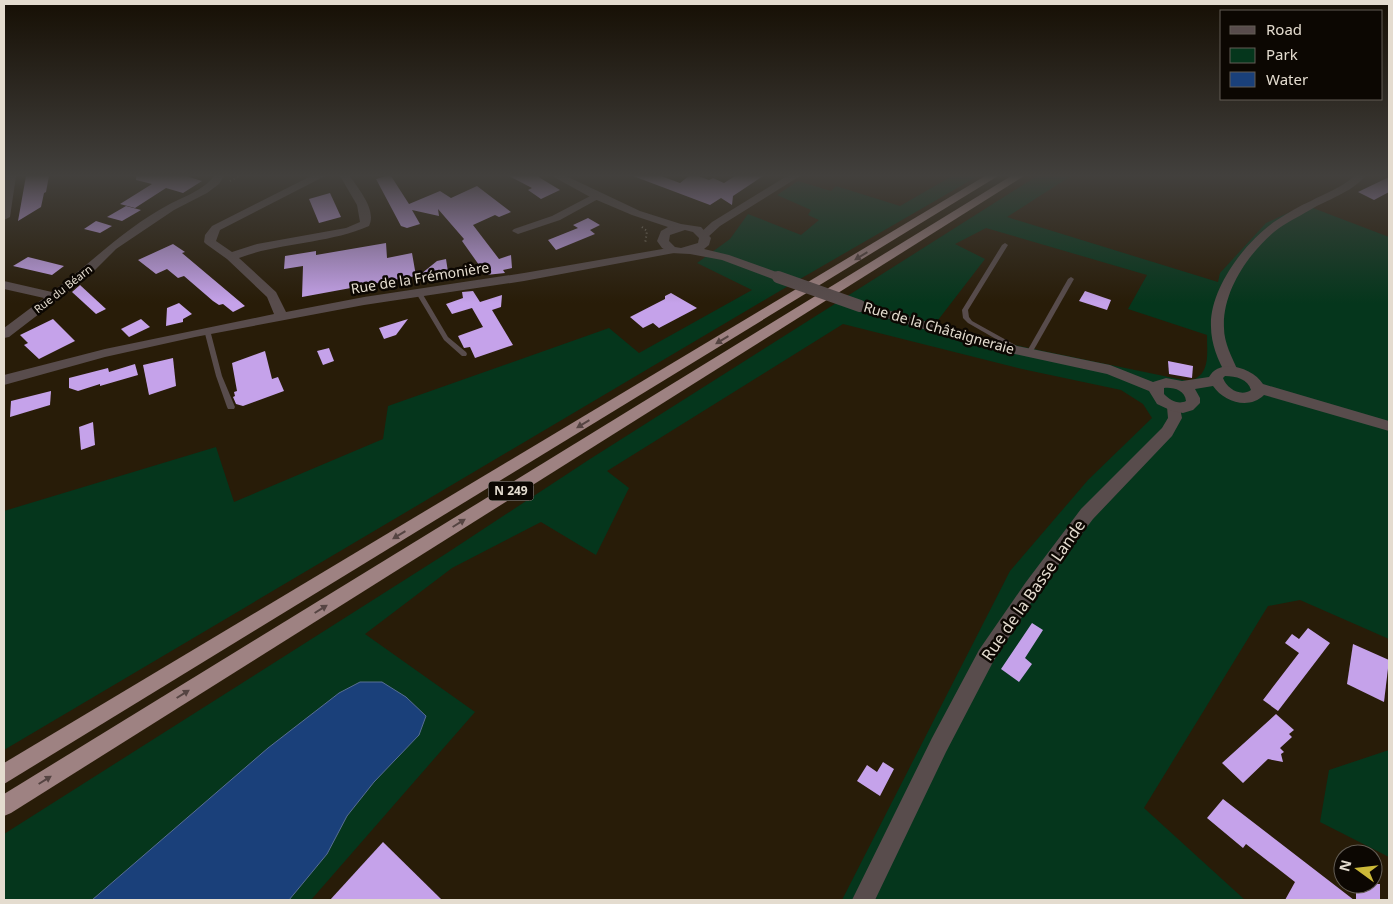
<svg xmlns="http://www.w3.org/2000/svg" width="1393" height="904" viewBox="0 0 1393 904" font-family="'Noto Sans',sans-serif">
<rect width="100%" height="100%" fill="#281c08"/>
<g fill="#05361c" fill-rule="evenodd">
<polygon points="952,176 978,176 800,279 4,750 4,511 216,447 234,502 383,439 388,406 609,328 639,353 752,290 697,263 730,239 748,214 801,235 819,220 808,215 811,210 777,195 798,181 831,191 836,186 900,206"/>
<path d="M1037,176H1071L1007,217L1218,282L1220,273L1266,223L1305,205L1389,237V639L1300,600L1268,606L1144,808L1245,900H842L1010,571L1088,480L1152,418L1143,404L1121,390L1022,369L843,324L607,471L629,488L596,555L541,522L452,568L365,634L475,712L311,900H289L327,854L347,816L374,782L419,735L426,716L406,697L360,682L339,693L268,748L92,900H4V834L447,553L590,459ZM986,228L1147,275L1128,309L1207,335C1207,354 1211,377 1188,381L1019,346L935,324L985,259L955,244Z"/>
<polygon points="1389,750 1389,857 1320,822 1329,770"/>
</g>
<polygon fill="#1a407a" stroke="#576f94" points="360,682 382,682 406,697 426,716 419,735 374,782 347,816 327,854 289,900 92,900 268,748 339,693"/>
<g fill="#c5a2ea">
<polygon points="26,176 49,176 46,192 44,193 41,207 18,221"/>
<polygon points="136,176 186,176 202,181 183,193 166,188 135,208 120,204 152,184 136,180"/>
<polygon points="386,176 391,176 409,204 440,191 451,198 477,186 511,212 499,217 495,215 473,225 499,259 511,255 512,268 503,270 505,273 486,275 484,272 473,273 472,268 479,265 462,241 464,239 438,209 439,216 412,210 420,224 407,228 401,226 376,179"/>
<polygon points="509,176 537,176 560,190 541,199 528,190 532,188"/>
<polygon points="633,176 661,176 680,183 689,176 698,176 709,180 713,178 724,183 735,176 763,176 733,196 732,205 721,198 710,205"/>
<polygon points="1389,177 1389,192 1374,200 1358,192"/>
<polygon points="330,193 341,217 319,223 309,199"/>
<polygon points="126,206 141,210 122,221 107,217"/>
<polygon points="588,218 600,225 590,230 595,234 556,250 548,240 578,228 573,225"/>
<polygon points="96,221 112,226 100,233 84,229"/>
<polygon points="386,243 387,258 412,253 416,276 302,297 303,266 284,269 285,256 316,251 316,255"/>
<polygon points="173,244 185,252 182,253 245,306 233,312 223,304 219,305 213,301 184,276 178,278 167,269 156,274 138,260"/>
<polygon points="28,257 64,266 52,275 13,266"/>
<polygon points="446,259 448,272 416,278 437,261"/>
<polygon points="80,285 106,309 96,314 72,292"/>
<polygon points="473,291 480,302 502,295 501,307 492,310 513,345 475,358 470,347 464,348 458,336 483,327 472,308 452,314 446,304 463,298 462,292"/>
<polygon points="1085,291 1111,300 1107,310 1079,301"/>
<polygon points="671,293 697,308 659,328 653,323 643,328 630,317 665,299 665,296"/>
<polygon points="179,303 192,314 183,319 183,322 166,326 167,308"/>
<polygon points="53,319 75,341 39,359 24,345 28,343 20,335"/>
<polygon points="141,319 150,327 129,337 121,329"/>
<polygon points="408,319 396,335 384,339 379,328"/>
<polygon points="329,348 334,361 323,365 317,351"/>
<polygon points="265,351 272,379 278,377 284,391 243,406 236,404 233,397 235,396 234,392 237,391 232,363"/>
<polygon points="173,358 176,386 149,395 143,365"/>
<polygon points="1168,361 1193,366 1192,378 1169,374"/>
<polygon points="135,364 138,375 100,386 100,384 78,391 69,388 69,378 108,368 109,372"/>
<polygon points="51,391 50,405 10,417 11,401"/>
<polygon points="93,422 95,445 81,450 79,427"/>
<polygon points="1032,623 1043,630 1025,658 1032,664 1019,682 1001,669"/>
<polygon points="1308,628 1330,643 1278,711 1263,700 1299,653 1285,643 1292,634 1299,639"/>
<polygon points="1353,644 1389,660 1384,702 1347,684"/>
<polygon points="1276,714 1294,730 1289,734 1292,737 1280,748 1284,752 1281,754 1283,762 1268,759 1243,783 1222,763"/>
<polygon points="883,762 894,769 880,796 857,781 867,765 877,772"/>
<polygon points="1223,799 1354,900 1285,900 1295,882 1246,844 1243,848 1207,818"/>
<polygon points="383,842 442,900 330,900"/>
<rect x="1356" y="884" width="24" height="16"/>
</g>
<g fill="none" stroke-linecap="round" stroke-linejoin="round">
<g stroke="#8a806f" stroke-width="2" stroke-dasharray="1 3" stroke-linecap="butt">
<polyline points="230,181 240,176"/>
<polyline points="642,227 647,231 645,244"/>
</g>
<g fill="#584c4c" fill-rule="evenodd">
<polygon points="1005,243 1008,245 968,310 969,317 972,321 1017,346 1018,348 1017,350 1015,350 968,323 963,318 962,310 1002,245"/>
<polygon points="1071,277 1074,279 1032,353 1029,355 1027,355 1026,353 1068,279"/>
<polygon points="419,291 422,293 448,337 466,352 467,354 466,356 462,356 444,340 416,293"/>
<polygon points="207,328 210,330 222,376 235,407 234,409 228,409 227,407 216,376 204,330"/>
</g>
<g fill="#584c4c" fill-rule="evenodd">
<polygon points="6,176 16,176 10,217 4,220 4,188"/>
<path d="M214,176H224L219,184L207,193L174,210L116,249L91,274L9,337L4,338V328L44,298L4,289V281L52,292C91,263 125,228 168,205C183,197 204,190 214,176Z"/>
<path d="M311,176H325L220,230L216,241L232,252L257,244L346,228L360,222L357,205L340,176H350C359,190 377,210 369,226C328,244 281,242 239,258L276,292L286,312L364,297L524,273L674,247L680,250L674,253L524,281L364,305L195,337L105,357L4,385V375L105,349L274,314L267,297L227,259L206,244L204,242L205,235L212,226Z"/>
<polygon points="787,176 800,176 720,226 708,237 700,237 698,235 712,222"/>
<path d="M1354,176H1365C1351,193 1328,199 1310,210C1298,217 1285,223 1274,232C1248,254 1222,292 1224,328C1224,343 1232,357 1238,371L1236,374H1226C1218,361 1211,343 1211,327C1209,289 1246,240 1277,220C1288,213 1299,206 1311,201C1325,193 1342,188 1354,176Z"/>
<polygon points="596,193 600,194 601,196 600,198 560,220 518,234 512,231 514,229 552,216"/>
<polygon points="1174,402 1179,403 1182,418 1172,436 1093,519 1038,592 993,662 946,752 875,900 852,900 932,738 979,650 1026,582 1081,509 1162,428 1168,418 1167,407 1169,403"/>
</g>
<g fill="#584c4c" fill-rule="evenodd">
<path d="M552,176H566L640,211L681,224L701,227L711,238L709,245L704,249L729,255L782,274L784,277L778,281L722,260L690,254L671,253L662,248L657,241L661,231L668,227L632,215L592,198ZM685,230L693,232L699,238L698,243L681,248L675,247L669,241L670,235Z"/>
<path d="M860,302L988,340L1110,365L1153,382L1166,378L1182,381L1209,377C1220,357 1253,368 1263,384L1389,421V431L1264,395C1249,410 1224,402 1213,386L1195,389L1200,398V403L1193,410L1183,413L1172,411L1157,404L1149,391L1107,374L987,348L856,309L854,306L856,303ZM1225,376C1236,376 1248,379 1251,390C1241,397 1227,389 1223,378ZM1164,388C1173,387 1185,390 1186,401C1178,405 1170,400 1164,394Z"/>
</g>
<g fill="#9e8282" fill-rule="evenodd">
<polygon points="985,176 998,176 4,784 4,763"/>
<polygon points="1011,176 1024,176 11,813 4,816 4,794"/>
</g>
<polyline stroke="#584c4c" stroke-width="12" points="778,277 860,306"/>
</g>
<defs><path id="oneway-solid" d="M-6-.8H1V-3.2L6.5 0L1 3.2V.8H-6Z" transform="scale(1.25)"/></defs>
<g fill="#554442">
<use href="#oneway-solid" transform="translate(861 256) rotate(149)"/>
<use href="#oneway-solid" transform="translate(722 340) rotate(149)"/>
<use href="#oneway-solid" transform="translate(583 424) rotate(149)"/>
<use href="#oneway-solid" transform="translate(459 523) rotate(-32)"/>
<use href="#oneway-solid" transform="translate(399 535) rotate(149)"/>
<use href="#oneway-solid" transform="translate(321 609) rotate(-32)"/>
<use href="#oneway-solid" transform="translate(183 694) rotate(-32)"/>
<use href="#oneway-solid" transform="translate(45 780) rotate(-32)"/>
</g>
<linearGradient id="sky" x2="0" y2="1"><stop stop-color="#160f04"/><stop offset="0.58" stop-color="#42403d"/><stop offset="1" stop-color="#42403d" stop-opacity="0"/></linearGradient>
<rect width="1393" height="303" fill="url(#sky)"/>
<g text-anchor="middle" stroke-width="5" stroke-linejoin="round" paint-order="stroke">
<g font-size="11" fill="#e4dccf" stroke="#0c0702">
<text transform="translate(63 289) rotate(-38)" y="4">Rue du Béarn</text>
</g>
<rect fill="#0c0702" stroke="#a39c92" stroke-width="1" x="488.5" y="481.5" width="45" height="19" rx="4"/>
<g font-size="12" font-weight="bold" fill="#e4dccf">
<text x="511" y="495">N 249</text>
</g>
<g font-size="14" fill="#e4dccf" stroke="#0c0702">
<text transform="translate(420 278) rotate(-9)" y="5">Rue de la Frémonière</text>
<text transform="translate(939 328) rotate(16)" y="5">Rue de la Châtaigneraie</text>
</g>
<g font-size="16" fill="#e4dccf" stroke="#0c0702">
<text transform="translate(1033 590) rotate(-55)" y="6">Rue de la Basse Lande</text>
</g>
</g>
<rect width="1393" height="904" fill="none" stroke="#e4dccf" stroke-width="10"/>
<rect x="1220" y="10" width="162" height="90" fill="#0c0702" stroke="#625c54"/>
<rect x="1230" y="26" width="25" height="8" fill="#584c4c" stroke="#625c54"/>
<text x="1266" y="35" font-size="15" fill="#e4dccf">Road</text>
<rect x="1230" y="48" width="25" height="15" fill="#05361c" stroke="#625c54"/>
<text x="1266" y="60" font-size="15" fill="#e4dccf">Park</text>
<rect x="1230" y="72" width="25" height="15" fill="#1a407a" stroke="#625c54"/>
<text x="1266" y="85" font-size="15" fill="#e4dccf">Water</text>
<g transform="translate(1358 869) rotate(285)"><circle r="24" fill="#0c0702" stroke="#625c54"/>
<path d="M0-4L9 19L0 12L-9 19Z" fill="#ccb938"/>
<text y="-8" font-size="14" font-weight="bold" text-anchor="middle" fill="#e4dccf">N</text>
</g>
</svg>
